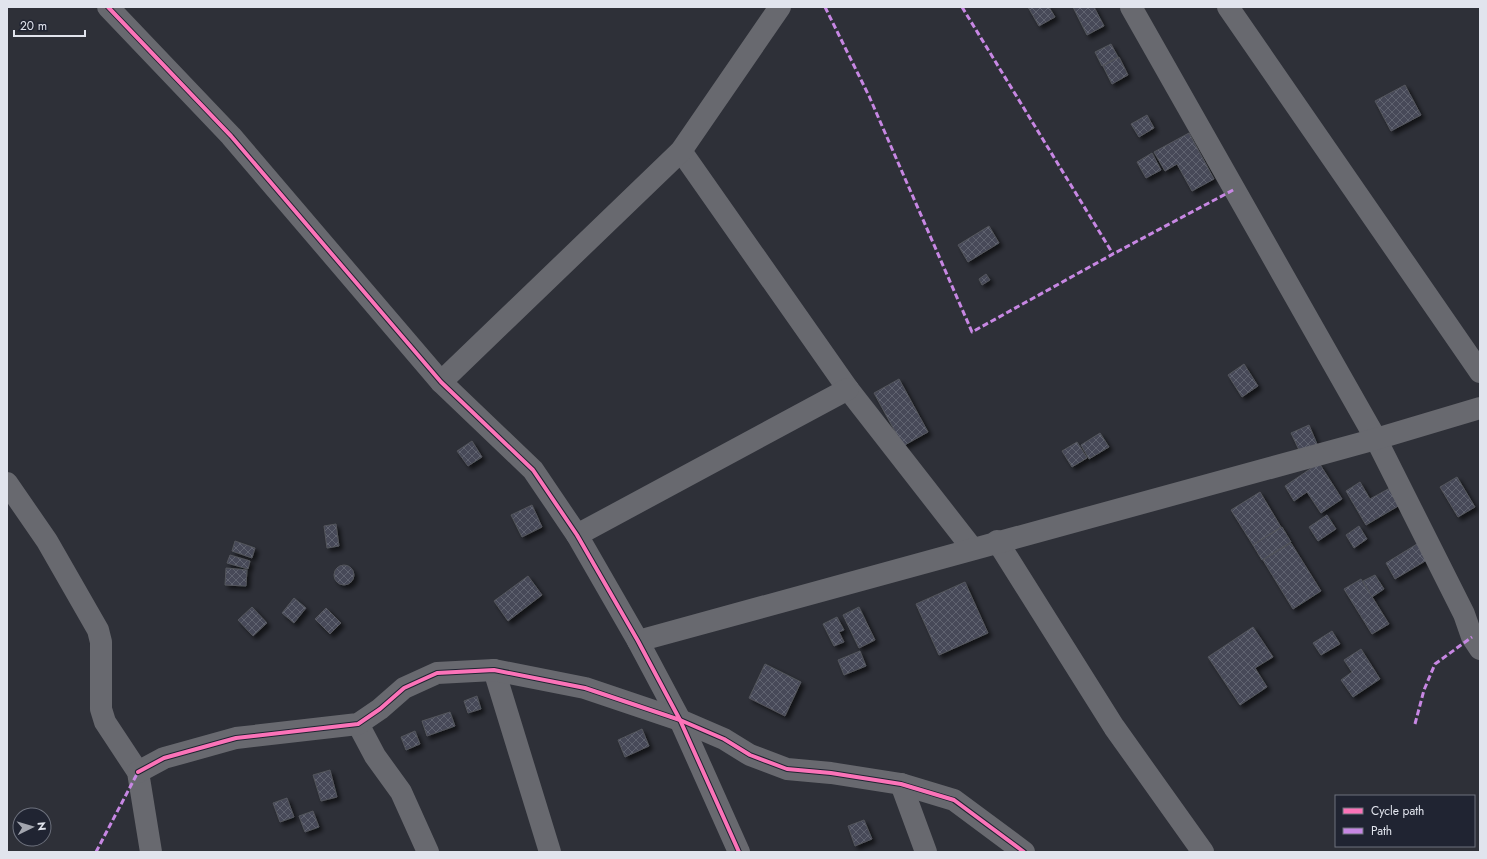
<svg xmlns="http://www.w3.org/2000/svg" width="1487" height="859" viewBox="0 0 1487 859" font-family="Jost,sans-serif">
<defs>
<pattern id="building-cross-hatch" width="8" height="8" patternUnits="userSpaceOnUse"><rect width="8" height="8" fill="#474a58"/><path d="M0 0l8 8M0 8l8-8" fill="none" stroke="#616470"/></pattern>
<filter id="shadow"><feDropShadow dx="3.5" dy="3.5" stdDeviation="2" flood-color="#0009"/></filter>
</defs>
<rect width="100%" height="100%" fill="#2e3038"/>
<g fill="url(#building-cross-hatch)" stroke="#54565d" filter="url(#shadow)">
<polygon points="1028,7 1049,7 1055,17 1039,26"/>
<polygon points="1073,7 1094,7 1104,26 1087,35"/>
<polygon points="1111,44 1118,57 1102,66 1095,52"/>
<polygon points="1119,57 1128,75 1112,84 1103,66"/>
<polygon points="1405,85 1421,115 1391,131 1375,101"/>
<polygon points="1147,115 1154,128 1139,137 1131,124"/>
<polygon points="1189,133 1214,179 1192,191 1177,164 1165,171 1154,152"/>
<polygon points="1152,153 1161,170 1146,178 1137,162"/>
<polygon points="989,226 999,243 968,262 958,245"/>
<polygon points="986,274 990,280 982,285 979,279"/>
<polygon points="1244,364 1258,386 1242,397 1228,375"/>
<polygon points="899,379 928,432 903,446 874,393"/>
<polygon points="1309,425 1317,444 1300,452 1291,433"/>
<polygon points="1100,433 1109,447 1089,459 1081,445"/>
<polygon points="472,441 482,457 468,466 457,451"/>
<polygon points="1077,442 1087,458 1072,467 1062,451"/>
<polygon points="1319,463 1342,499 1321,513 1307,492 1294,501 1285,486"/>
<polygon points="1457,477 1475,507 1458,517 1440,487"/>
<polygon points="1360,482 1370,499 1390,488 1400,505 1366,525 1346,491"/>
<polygon points="1260,492 1281,527 1253,545 1231,510"/>
<polygon points="532,505 542,527 522,537 511,515"/>
<polygon points="1327,515 1336,529 1318,541 1309,527"/>
<polygon points="336,524 339,546 327,548 324,526"/>
<polygon points="1359,526 1367,539 1354,548 1346,535"/>
<polygon points="1282,527 1291,542 1262,560 1253,545"/>
<polygon points="235,541 255,548 252,558 232,551"/>
<polygon points="1291,543 1321,591 1293,609 1263,560"/>
<polygon points="1417,544 1427,560 1395,579 1386,563"/>
<polygon points="230,555 250,561 248,569 227,563"/>
<circle cx="344" cy="575" r="10"/>
<polygon points="226,568 247,570 246,586 225,585"/>
<polygon points="1375,575 1384,589 1372,597 1363,581"/>
<polygon points="528,576 542,595 508,621 494,601"/>
<polygon points="1361,579 1389,624 1372,634 1344,589"/>
<polygon points="965,582 988,633 939,655 916,604"/>
<polygon points="294,598 306,608 294,623 282,613"/>
<polygon points="252,607 267,623 253,636 238,620"/>
<polygon points="859,607 875,640 859,648 843,615"/>
<polygon points="326,608 341,623 330,634 315,619"/>
<polygon points="837,617 844,630 839,632 844,642 834,646 823,624"/>
<polygon points="1253,627 1273,657 1255,668 1267,687 1240,705 1208,657"/>
<polygon points="1332,631 1340,644 1321,655 1313,643"/>
<polygon points="1361,649 1380,679 1353,697 1341,680 1352,672 1344,660"/>
<polygon points="860,651 866,666 844,675 838,660"/>
<polygon points="765,664 801,682 785,716 749,698"/>
<polygon points="477,696 481,709 468,713 464,701"/>
<polygon points="450,712 455,726 427,736 422,721"/>
<polygon points="642,729 649,746 625,757 618,740"/>
<polygon points="415,731 420,744 406,750 401,737"/>
<polygon points="330,770 337,797 321,801 313,775"/>
<polygon points="287,798 294,817 280,822 273,803"/>
<polygon points="313,811 319,827 305,832 299,816"/>
<polygon points="864,820 872,839 855,846 848,826"/>
</g>
<g fill="none" stroke-linecap="round" stroke-linejoin="round">
<g stroke="#68696f" stroke-width="22">
<polyline points="108,7 231,136 441,382 533,470 577,535 638,641 680,720 739,852"/>
<polyline points="1131,7 1376,439 1464,614 1472,637 1480,649"/>
<polyline points="1228,7 1480,372"/>
<polyline points="681,151 848,389 972,548"/>
<polyline points="441,382 681,151 780,7"/>
<polyline points="7,483 47,541 98,630 101,642 101,709 105,722 138,772 151,852"/>
<polyline points="577,535 848,389"/>
<polyline points="997,541 1114,727 1203,852"/>
<polyline points="638,641 1376,439 1480,408"/>
<polyline points="494,670 550,852"/>
<polyline points="358,724 375,756 401,792 428,852"/>
<polyline points="138,772 164,758 236,738 358,724 380,709 404,688 437,673 494,670 585,688 680,720 724,739 750,755 787,769 831,773 901,784 954,800 1024,852"/>
<polyline points="901,784 926,852"/>
</g>
<g stroke="#c787e3" stroke-width="3" stroke-dasharray="6 3" stroke-linecap="butt">
<polyline points="825,7 869,96 972,332 1113,254 1235,189"/>
<polyline points="962,7 1113,254"/>
<polyline points="1415,724 1424,690 1435,664 1472,637"/>
<polyline points="96,852 138,772"/>
</g>
<defs>
<g id="cycleway">
<polyline points="108,7 231,136 441,382 533,470 577,535 638,641 680,720 739,852"/>
<polyline points="138,772 164,758 236,738 358,724 380,709 404,688 437,673 494,670 585,688 680,720 724,739 750,755 787,769 831,773 901,784 954,800 1024,852"/>
</g>
</defs>
<use href="#cycleway" stroke="#202432" stroke-width="6"/>
<use href="#cycleway" stroke="#fb73b8" stroke-width="4"/>
</g>
<rect width="1487" height="859" fill="none" stroke="#e1e4ed" stroke-width="16"/>
<rect x="1335" y="795" width="140" height="52" fill="#202432" stroke="#6d717d"/>
<rect x="1343" y="808" width="20" height="6" fill="#fb73b8" stroke="#6d717d"/>
<text x="1371" y="815" font-size="12" fill="#e1e4ed">Cycle path</text>
<rect x="1343" y="828" width="20" height="6" fill="#c787e3" stroke="#6d717d"/>
<text x="1371" y="835" font-size="12" fill="#e1e4ed">Path</text>
<g transform="translate(32 827) rotate(85)"><circle r="19" fill="#202432" stroke="#6d717d"/>
<path d="M0-3L7 15L0 10L-7 15Z" fill="#a2a5ae"/>
<text y="-6" font-size="11" font-weight="bold" text-anchor="middle" fill="#e1e4ed">N</text>
</g>
<path d="M14 30v6h71v-6" fill="none" stroke="#e1e4ed" stroke-width="2"/>
<text x="20" y="30" font-size="12" fill="#e1e4ed" stroke="#202432" stroke-width="3" paint-order="stroke">20 m</text>
</svg>
